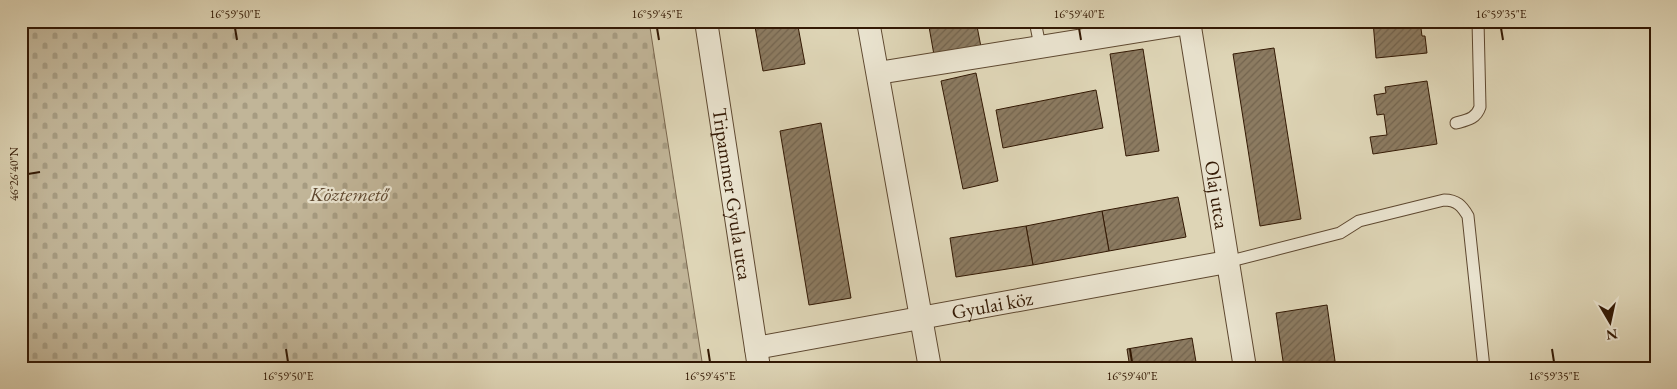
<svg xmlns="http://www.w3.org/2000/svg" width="1677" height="389" viewBox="0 0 1677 389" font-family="'EB Garamond',serif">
<defs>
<pattern id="cemetery-stones" width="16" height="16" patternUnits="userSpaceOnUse" patternTransform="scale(1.25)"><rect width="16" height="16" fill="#c1b598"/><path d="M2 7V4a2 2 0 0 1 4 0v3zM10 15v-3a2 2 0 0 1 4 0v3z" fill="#a69b81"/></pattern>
<pattern id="building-hatch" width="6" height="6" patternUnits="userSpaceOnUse" patternTransform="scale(1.25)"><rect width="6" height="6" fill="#8c7b61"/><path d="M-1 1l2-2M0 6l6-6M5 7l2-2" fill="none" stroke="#73644e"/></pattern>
</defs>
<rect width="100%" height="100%" fill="#ded5b6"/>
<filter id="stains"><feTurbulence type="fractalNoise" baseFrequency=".004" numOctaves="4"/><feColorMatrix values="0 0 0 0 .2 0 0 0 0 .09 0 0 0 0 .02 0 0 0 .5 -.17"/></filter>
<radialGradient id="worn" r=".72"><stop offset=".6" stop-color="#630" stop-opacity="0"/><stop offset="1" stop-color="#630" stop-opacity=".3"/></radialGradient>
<polygon fill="url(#cemetery-stones)" stroke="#7a674e" points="21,21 649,21 703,368 21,368"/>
<g fill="url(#building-hatch)" stroke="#331904">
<polygon points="754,21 797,21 805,64 763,71"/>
<polygon points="928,21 976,21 981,47 934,55"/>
<polygon points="1084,21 1112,21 1085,26"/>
<polygon points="1373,21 1420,21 1422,36 1425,36 1427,53 1376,58"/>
<polygon points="1274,48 1301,219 1260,226 1233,54"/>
<polygon points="1143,49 1159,151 1126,156 1110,54"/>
<polygon points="976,73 998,181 963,189 941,81"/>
<polygon points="1427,81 1437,144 1373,154 1370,137 1387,135 1384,114 1377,115 1374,95 1386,93 1385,87"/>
<polygon points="1096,90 1103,128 1003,148 996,110"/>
<polygon points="821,123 851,298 809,305 780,131"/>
<polygon points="1178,197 1186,237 1109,251 1102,211"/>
<polygon points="1102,211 1109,251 1033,265 1026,226"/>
<polygon points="1026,226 1033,265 956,277 950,238"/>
<polygon points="1327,305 1336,368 1284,368 1276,313"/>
<polygon points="1192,338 1197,368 1130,368 1127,349"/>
<polygon points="1057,362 1058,368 1017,368"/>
</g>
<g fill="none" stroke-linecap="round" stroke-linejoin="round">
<defs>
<g id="lane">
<polyline points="1035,21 1040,46"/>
<path d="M1456,123C1467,120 1476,119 1480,107L1478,21"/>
<path d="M1227,262L1340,233L1359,221L1444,200C1457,200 1462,206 1468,216L1484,368"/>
</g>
<g id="street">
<path id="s1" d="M706,21L759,368"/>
<polyline points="868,21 930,368"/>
<path id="s2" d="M1189,21L1245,368"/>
<polyline points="878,73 1189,23"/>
<path id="s3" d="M756,348L1227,262"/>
</g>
</defs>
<use href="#lane" stroke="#5e4830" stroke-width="13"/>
<use href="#street" stroke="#5e4830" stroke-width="24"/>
<use href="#lane" stroke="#eae4d0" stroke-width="11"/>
<use href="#street" stroke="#eae4d0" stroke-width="22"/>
</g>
<path fill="none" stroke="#331904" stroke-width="2" d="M235,28L237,40M657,28L659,40M1079,28L1081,40M1501,28L1503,40M28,174L40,172M286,349L288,362M708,349L710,362M1130,349L1132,362M1552,349L1554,362"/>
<g text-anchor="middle" stroke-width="4.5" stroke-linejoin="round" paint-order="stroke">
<g font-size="20" font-style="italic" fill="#5e4830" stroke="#eae4d0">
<text x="349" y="201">Köztemető</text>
</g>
<g font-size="20" fill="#331904" stroke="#eae4d0">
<text dy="7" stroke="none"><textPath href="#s1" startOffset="175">Tripammer Gyula utca</textPath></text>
<text dy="7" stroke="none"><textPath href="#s2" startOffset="176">Olaj utca</textPath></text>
<text dy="7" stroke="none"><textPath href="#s3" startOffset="240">Gyulai köz</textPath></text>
</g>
</g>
<rect width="1677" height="389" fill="none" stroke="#ded5b6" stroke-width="55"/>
<g transform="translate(1610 322) rotate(171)" stroke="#eae4d0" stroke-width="4" paint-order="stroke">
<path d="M0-4L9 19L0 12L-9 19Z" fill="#331904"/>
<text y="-8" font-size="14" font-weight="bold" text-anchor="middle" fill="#331904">N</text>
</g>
<rect x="28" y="28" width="1622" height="334" fill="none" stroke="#331904" stroke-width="2"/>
<g font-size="12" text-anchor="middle" fill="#331904">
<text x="235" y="18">16°59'50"E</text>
<text x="657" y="18">16°59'45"E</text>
<text x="1079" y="18">16°59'40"E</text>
<text x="1501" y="18">16°59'35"E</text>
<text transform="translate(14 174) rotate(-90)" y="4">46°26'40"N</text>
<text x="288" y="380">16°59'50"E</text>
<text x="710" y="380">16°59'45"E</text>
<text x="1132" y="380">16°59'40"E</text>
<text x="1554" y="380">16°59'35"E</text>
</g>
<rect width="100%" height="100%" filter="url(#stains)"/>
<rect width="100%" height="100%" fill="url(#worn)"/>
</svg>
